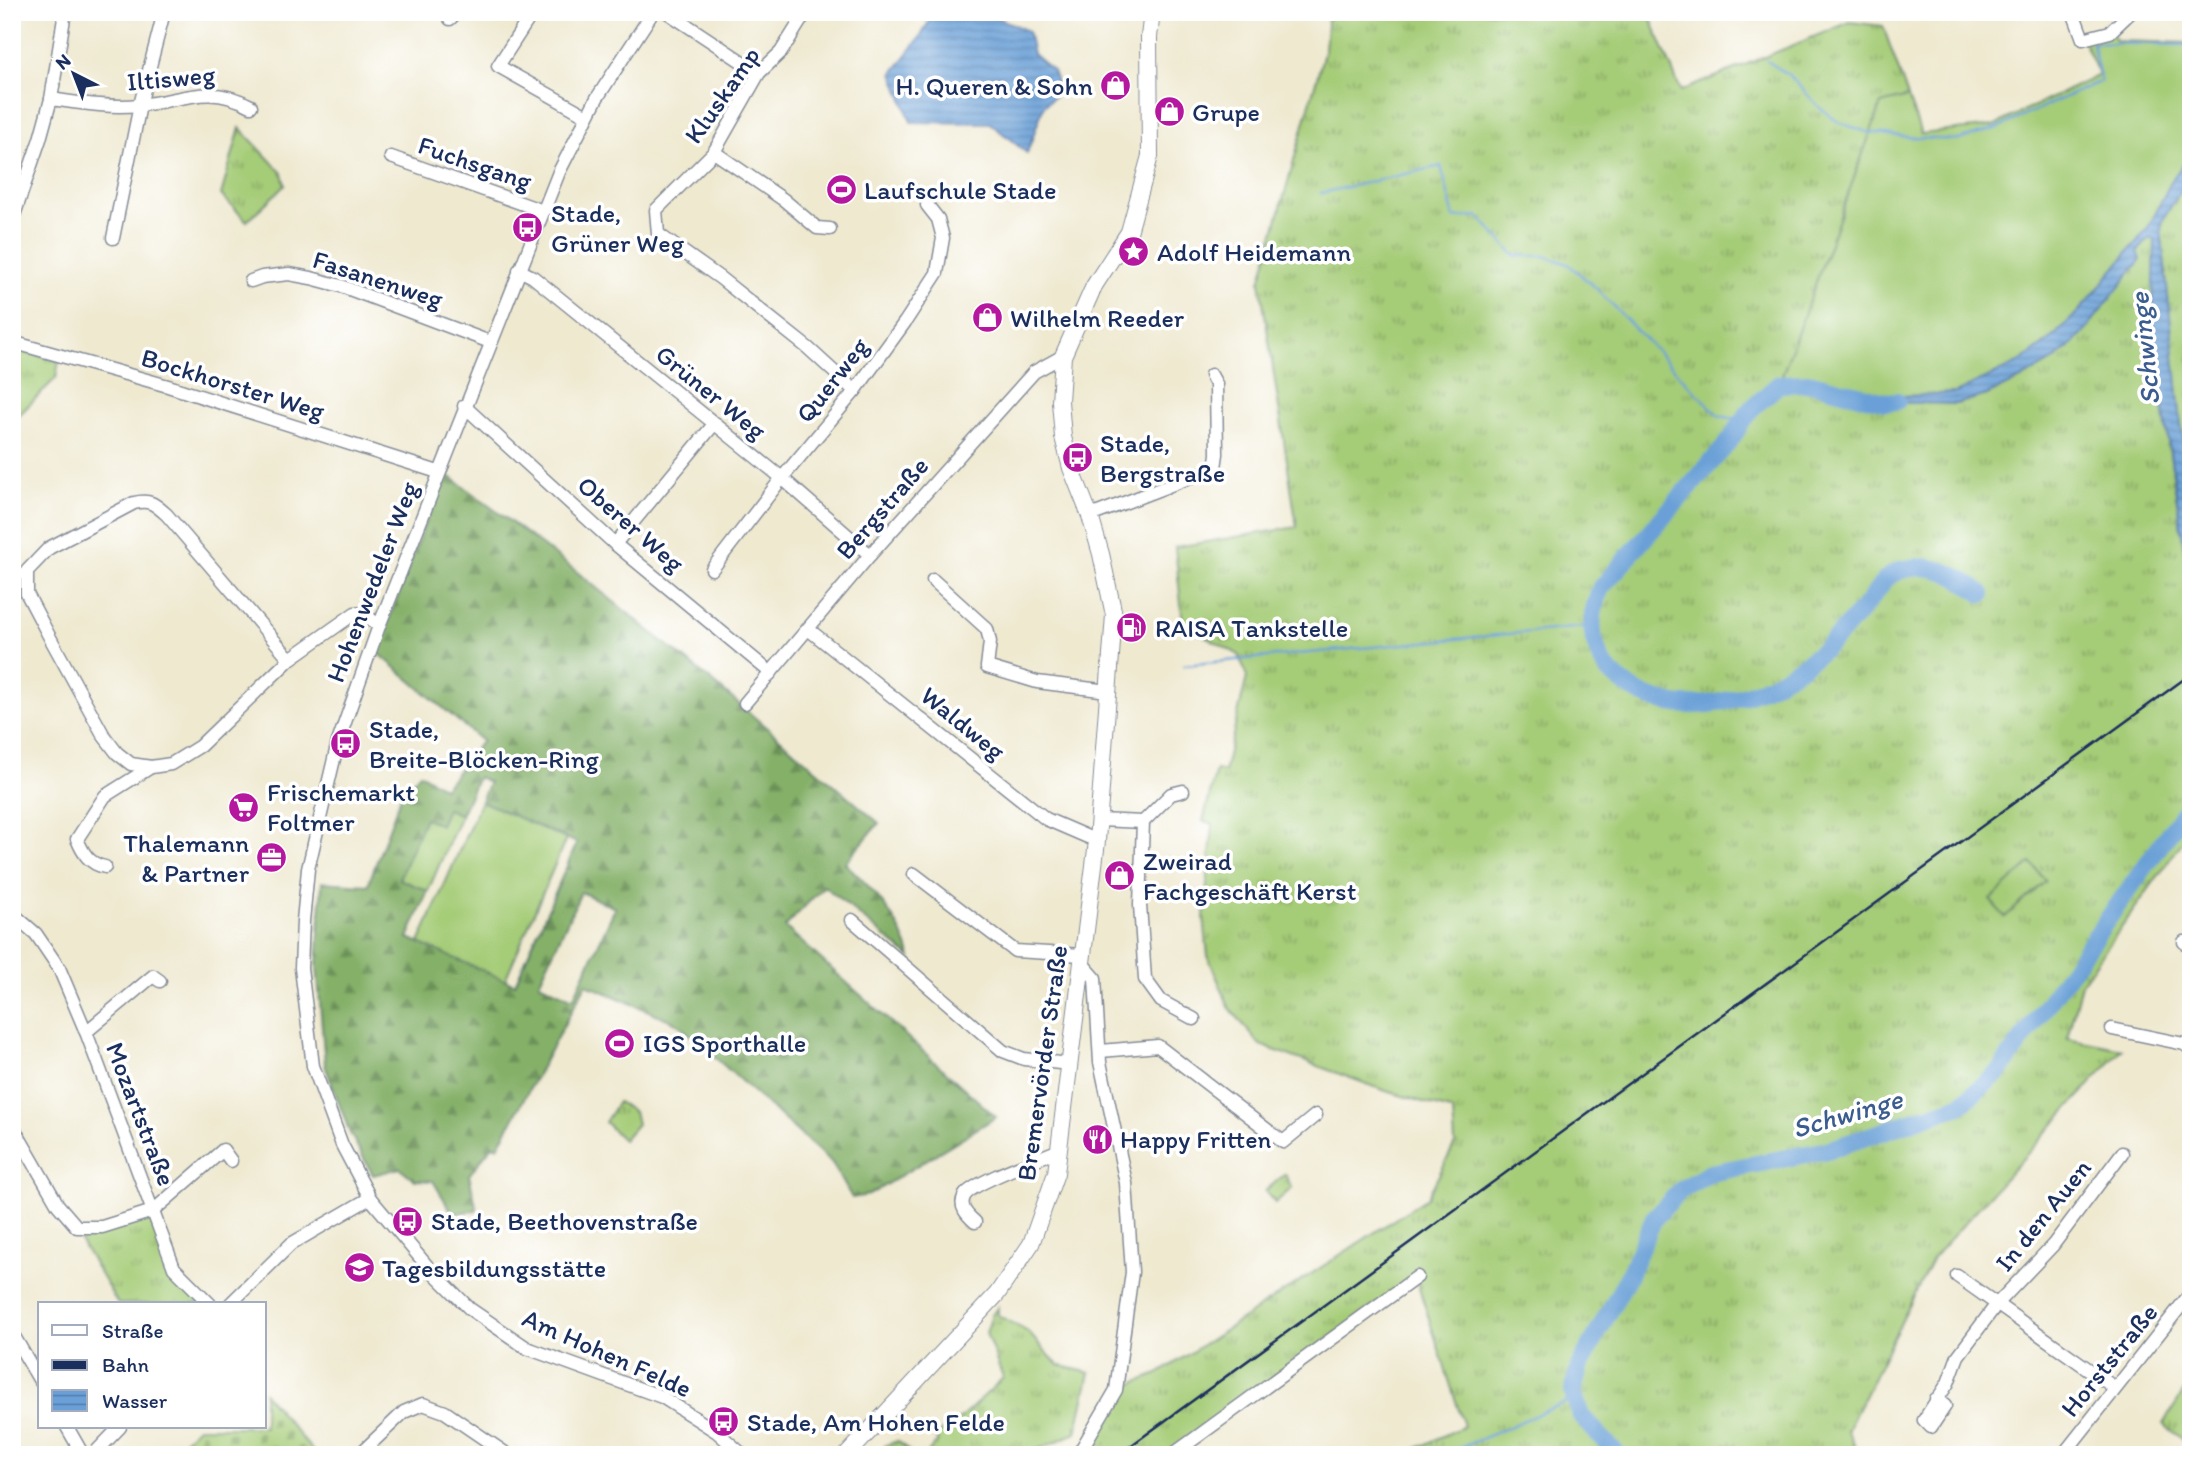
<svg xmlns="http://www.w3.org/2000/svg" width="2203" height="1467" viewBox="0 0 2203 1467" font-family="Itim,sans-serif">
<defs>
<pattern id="grass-tufts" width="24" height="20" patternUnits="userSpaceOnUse" patternTransform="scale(1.75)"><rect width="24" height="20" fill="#a5cc77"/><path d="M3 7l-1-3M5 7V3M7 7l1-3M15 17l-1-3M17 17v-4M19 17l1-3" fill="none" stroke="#86a665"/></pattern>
<pattern id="forest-firs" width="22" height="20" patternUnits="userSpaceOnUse" patternTransform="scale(1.75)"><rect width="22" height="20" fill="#84b068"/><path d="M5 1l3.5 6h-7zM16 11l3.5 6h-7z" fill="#6b9059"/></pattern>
<pattern id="cemetery-stones" width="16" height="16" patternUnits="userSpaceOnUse" patternTransform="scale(1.75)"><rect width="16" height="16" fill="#a5cc77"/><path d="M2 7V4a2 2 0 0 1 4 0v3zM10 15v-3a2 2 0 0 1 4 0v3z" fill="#86a665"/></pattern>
<pattern id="water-rules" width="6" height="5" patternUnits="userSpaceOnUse" patternTransform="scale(1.75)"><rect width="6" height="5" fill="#6aa0d7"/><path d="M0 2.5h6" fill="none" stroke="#5683b2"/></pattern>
</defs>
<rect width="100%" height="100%" fill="#fff"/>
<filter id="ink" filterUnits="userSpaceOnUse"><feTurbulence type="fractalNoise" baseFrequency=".0143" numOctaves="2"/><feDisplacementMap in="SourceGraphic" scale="14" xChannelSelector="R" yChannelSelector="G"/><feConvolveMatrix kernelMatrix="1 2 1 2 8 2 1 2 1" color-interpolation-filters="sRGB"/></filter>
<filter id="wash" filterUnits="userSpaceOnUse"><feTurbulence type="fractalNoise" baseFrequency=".00686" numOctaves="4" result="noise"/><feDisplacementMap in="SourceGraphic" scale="28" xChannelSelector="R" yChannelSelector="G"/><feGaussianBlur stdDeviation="1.57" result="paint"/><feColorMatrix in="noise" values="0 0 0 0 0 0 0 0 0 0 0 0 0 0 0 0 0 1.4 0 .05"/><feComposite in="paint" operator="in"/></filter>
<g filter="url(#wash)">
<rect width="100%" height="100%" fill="#efe9d0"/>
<g fill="url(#grass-tufts)" stroke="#607e6a" stroke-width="2">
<polygon points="1328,12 1648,12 1681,91 1850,22 1883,26 1908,97 1881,104 1779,384 1812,383 1885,402 1956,404 1987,394 2019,380 2056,359 2145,242 2150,238 2155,240 2153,318 2165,422 2191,595 2191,830 2081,984 2067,1038 2122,1049 1933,1258 1847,1431 1860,1455 1403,1455 1464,1426 1415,1276 1169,1455 1086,1455 1086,1449 1122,1388 1158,1374 1427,1198 1455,1144 1453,1111 1386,1091 1260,1045 1229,1007 1208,956 1204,917 1213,824 1203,821 1216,770 1224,772 1247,677 1239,655 1183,624 1175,547 1297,527 1260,282 1325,49"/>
<polygon points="240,128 282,173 285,185 247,221 221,195"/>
<polygon points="2191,173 2191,492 2181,424 2161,227 2164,218"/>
<polygon points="12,348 59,361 56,378 12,422"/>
<polygon points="618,1102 634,1112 637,1124 623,1140 605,1122"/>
<polygon points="1285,1174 1292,1188 1275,1203 1265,1191"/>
<polygon points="150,1216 168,1271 203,1304 118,1304 75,1232 103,1233"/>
<polygon points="998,1307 998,1315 1028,1332 1058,1365 1090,1373 1076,1433 1025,1455 926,1455 938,1441 934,1436 961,1418 1003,1378 986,1333 992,1315"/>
<polygon points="2191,1332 2191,1445 2163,1424 2187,1387 2188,1350"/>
<polygon points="898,1441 913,1455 874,1455 886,1445"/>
</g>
<path fill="url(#forest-firs)" stroke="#507063" stroke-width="2" fill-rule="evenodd" d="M444,472L572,568L713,682L879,823L845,863C873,889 901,920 911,958L824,886L785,927L996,1117L869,1195L852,1198L832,1163L677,1023L586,984L498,1147L493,1145L469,1175L477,1210L453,1214L433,1181L415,1180L400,1168L373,1175L350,1133L325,1065L317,966L322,882L368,885L402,793L420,773L444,788L482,741L377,652ZM478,777L489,782L481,801L577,843L515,984L408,938L428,891L399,879L425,819L440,825L447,809L461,815ZM581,892L615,908L573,999L539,983Z"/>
<polygon fill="url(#cemetery-stones)" stroke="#607e6a" stroke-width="2" points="264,1393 316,1455 168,1455 198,1427 264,1427"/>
<g fill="#a5cc77" stroke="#607e6a" stroke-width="2">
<polygon points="2110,32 2116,41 2191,43 2191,146 2184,163 2173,178 2148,228 2082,308 2052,338 2018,363 1956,393 1887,397 1812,383 1779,384 1881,104 1908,97 1921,134 1993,126 2099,75 2083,39"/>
<polygon points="481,801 566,839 505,980 419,943"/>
<polygon points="447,809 461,815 428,891 399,879 425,818 440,825"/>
<polygon points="2031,863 2046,881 2005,917 1990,900"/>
</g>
<g fill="url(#water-rules)" stroke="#42689a" stroke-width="2">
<polygon points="934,12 985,12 1028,31 1033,54 1053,71 1060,91 1044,106 1027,153 990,123 911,122 893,73 921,36"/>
<polygon points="2191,146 2191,173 2164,218 2161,227 2181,424 2191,492 2191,595 2156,358 2153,318 2155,240 2150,238 2138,251 2141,259 2081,336 2056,359 2019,380 1987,395 1957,404 1885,402 1812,383 1887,397 1956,393 2018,363 2052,338 2082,308 2148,228 2173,178 2184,163"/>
</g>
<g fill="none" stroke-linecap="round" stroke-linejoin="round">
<g stroke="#6aa0d7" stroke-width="2.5">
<polyline points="1767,61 1789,75 1820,108 1838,122 1867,132 1916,138 1959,140 1995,129 2101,81 2092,43 2191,45"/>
<polyline points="1321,193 1441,166 1454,218 1478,216 1515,256 1545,256 1568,264 1597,289 1719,416 1743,420"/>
<polyline points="1184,665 1593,626"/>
<polyline points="1444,1455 1575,1398"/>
</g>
<g stroke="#6aa0d7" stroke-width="18">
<path d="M1897,401L1885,402L1812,383L1779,384L1750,410L1729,442L1600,589C1598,597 1594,606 1593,615C1590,633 1598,661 1611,673C1680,738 1781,693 1838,636C1849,624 1860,612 1870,600C1876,593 1880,585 1886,579C1890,575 1899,570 1905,569C1936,562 1959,576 1982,594"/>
<polyline points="1618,1455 1581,1416 1573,1392 1579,1367 1628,1277 1654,1218 1682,1189 1710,1173 1828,1150 1960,1105 1999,1072 2191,802"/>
</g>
</g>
</g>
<g filter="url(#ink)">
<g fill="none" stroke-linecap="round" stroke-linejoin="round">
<defs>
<g id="minor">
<polyline points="533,12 498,66 587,116"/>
<polyline points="653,12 597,98 559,172 379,626 338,742 308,869 303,921 301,968 313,1066 342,1145 370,1198 428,1267 470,1309 527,1348 662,1397 717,1432 743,1455"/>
<polyline points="667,12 759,73"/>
<polyline points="806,12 781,52 759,73 714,152 656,210 658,234 720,278 808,348 855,391"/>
<polyline points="2073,12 2083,39 2110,32 2131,12"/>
<polyline points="450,19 457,12"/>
<path d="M51,99C80,103 109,108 139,105C183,101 207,83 251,106"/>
<polyline points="714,152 784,200 817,228 830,229"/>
<polyline points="391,157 543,211"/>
<polyline points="12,221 40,139 51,99 65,12"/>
<polyline points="113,238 140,105 164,12"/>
<polyline points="519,270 533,277 782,478 870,555"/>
<polyline points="251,281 262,277 289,274 311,278 341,286 490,342"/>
<polyline points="12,342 168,386 438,472"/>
<polyline points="464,406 615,544 771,673"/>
<polyline points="1090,516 1215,468 1217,454 1216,384 1211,375"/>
<polyline points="615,544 715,423"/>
<polyline points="712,569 782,478 855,391 905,322 937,273 943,238 938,219 927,205"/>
<polyline points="933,580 987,629 990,642 987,667 1037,682 1108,691"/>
<polyline points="808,629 1046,819 1097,841"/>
<path d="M290,659L200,746L171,764L151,767L131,764L117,753L104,736L48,634L27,594V571L49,548L134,503C150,499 155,504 167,515L290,659L355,613L366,615L379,626"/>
<polyline points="745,703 870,555 1034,372 1063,356"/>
<polyline points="1099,820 1143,822 1140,905 1145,979 1161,1001 1194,1019"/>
<polyline points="1143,822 1171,794 1183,791"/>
<path d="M105,867C89,864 83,853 77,839L105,796L151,767"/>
<polyline points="914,874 1015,951 1082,955"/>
<polyline points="12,913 36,934 59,968 86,1032 174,1268 210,1304"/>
<polyline points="852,920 1003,1051 1024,1059 1069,1064"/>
<polyline points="2184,942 2191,947"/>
<polyline points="2112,1029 2184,1044 2191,1049"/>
<polyline points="86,1032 153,976 160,981"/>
<polyline points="1101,1051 1158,1046 1283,1142 1316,1115"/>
<polyline points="12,1125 58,1205 77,1227 102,1227 153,1211 223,1150 231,1161"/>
<path d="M975,1222C967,1215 958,1206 965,1195C974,1182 1041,1158 1059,1150"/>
<polyline points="1957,1276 2115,1388"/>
<polyline points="230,1304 291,1244 370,1198"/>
<polyline points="12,1333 40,1381"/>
<polyline points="1936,1399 1945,1406 1931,1427 1924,1420 1948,1383 1958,1356 1996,1305 2053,1245 2122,1153"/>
<polyline points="67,1427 83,1455"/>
<polyline points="93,1455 120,1427"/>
<polyline points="359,1455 404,1412 423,1404 445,1412 508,1455"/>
<polyline points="1078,1455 1116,1390 1132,1272 1126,1183 1100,1062 1095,978 1081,962"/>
<polyline points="1172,1455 1417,1277"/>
<polyline points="2063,1455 2191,1293"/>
</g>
<polyline id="major" points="847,1455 997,1294 1031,1244 1056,1173 1097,841 1114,615 1101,554 1090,516 1071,468 1063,437 1060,401 1063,356 1094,286 1129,232 1150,156 1149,37 1152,12"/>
</defs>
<use href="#minor" stroke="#858c97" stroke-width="15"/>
<use href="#major" stroke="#858c97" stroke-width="18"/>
<use href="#minor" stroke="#fff" stroke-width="12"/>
<use href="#major" stroke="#fff" stroke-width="16"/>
<polyline stroke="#1b2f5e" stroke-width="2.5" points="1118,1455 2191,674"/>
</g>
</g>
<defs>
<symbol id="shop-disc" viewBox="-11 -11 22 22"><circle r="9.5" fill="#b5179e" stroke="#fff"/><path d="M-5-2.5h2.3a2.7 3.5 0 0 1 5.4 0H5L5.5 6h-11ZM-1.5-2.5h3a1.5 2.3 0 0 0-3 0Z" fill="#fff"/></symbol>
<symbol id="stadium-disc" viewBox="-11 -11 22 22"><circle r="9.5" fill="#b5179e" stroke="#fff"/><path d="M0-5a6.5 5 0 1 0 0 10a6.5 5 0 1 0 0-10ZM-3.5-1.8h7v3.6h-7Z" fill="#fff"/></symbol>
<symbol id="bus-disc" viewBox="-11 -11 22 22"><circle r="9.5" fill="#b5179e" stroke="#fff"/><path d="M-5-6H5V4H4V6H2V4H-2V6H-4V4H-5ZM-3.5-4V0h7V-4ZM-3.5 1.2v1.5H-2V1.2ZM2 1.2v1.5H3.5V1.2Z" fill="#fff"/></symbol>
<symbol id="sight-disc" viewBox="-11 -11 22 22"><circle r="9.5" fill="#b5179e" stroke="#fff"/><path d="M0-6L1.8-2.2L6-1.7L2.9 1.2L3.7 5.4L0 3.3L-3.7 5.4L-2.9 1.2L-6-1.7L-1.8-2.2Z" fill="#fff"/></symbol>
<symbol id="fuel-disc" viewBox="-11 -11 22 22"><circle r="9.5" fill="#b5179e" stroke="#fff"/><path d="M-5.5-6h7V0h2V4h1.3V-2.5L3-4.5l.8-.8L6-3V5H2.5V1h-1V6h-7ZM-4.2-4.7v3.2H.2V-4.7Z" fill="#fff"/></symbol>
<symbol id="supermarket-disc" viewBox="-11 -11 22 22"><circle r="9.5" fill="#b5179e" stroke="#fff"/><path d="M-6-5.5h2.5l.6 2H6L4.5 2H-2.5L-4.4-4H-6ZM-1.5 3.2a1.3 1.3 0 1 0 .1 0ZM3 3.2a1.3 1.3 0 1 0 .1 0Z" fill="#fff"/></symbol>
<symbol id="office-disc" viewBox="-11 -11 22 22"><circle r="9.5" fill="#b5179e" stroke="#fff"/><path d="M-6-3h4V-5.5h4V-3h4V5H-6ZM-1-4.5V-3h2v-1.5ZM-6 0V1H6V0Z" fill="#fff"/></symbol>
<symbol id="restaurant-disc" viewBox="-11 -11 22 22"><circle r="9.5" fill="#b5179e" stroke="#fff"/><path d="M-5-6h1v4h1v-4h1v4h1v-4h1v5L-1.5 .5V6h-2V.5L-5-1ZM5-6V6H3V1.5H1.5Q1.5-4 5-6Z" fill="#fff"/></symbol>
<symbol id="school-disc" viewBox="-11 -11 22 22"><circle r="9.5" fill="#b5179e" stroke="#fff"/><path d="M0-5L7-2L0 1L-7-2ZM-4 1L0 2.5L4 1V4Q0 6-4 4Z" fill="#fff"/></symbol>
</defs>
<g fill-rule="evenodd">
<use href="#shop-disc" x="1098" y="68" width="35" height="35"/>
<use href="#shop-disc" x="1152" y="94" width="35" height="35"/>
<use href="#stadium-disc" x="824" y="172" width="35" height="35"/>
<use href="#bus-disc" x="510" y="210" width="35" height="35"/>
<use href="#sight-disc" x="1116" y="234" width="35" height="35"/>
<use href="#shop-disc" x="970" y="300" width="35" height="35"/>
<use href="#bus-disc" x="1060" y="440" width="35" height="35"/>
<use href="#fuel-disc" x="1114" y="610" width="35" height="35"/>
<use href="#bus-disc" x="328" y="726" width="35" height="35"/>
<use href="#supermarket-disc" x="226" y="790" width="35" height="35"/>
<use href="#office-disc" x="254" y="840" width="35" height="35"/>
<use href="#shop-disc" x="1102" y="858" width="35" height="35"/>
<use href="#stadium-disc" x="602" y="1026" width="35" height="35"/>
<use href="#restaurant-disc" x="1080" y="1122" width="35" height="35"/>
<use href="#bus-disc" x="390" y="1204" width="35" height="35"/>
<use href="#school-disc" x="342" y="1250" width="35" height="35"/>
<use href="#bus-disc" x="706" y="1404" width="35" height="35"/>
</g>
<g text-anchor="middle" stroke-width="7" stroke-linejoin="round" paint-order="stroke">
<g font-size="26" fill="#1b2f5e" stroke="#fff">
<text transform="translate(171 78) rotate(-5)" y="9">Iltisweg</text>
<text transform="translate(722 95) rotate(-55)" y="9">Kluskamp</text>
<text transform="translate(475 163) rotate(19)" y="9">Fuchsgang</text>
<text transform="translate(378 279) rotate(18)" y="9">Fasanenweg</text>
<text transform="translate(832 380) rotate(-52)" y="9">Querweg</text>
<text transform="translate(233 384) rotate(17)" y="9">Bockhorster Weg</text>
<text transform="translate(711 392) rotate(39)" y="9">Grüner Weg</text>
<text transform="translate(882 508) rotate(-49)" y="9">Bergstraße</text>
<text transform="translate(631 524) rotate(41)" y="9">Oberer Weg</text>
<text transform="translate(372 582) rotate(-69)" y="9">Hohenwedeler Weg</text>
<text transform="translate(963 723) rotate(39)" y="9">Waldweg</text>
<text transform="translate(1042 1063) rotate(-82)" y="9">Bremervörder Straße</text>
<text transform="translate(141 1114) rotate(69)" y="9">Mozartstraße</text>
<text transform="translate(2043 1215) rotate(-51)" y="9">In den Auen</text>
<text transform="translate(607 1353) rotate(24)" y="9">Am Hohen Felde</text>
<text transform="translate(2109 1360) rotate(-51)" y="9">Horststraße</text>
</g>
<g font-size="26" fill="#1b2f5e" stroke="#fff" text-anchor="start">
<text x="1093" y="95" text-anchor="end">H. Queren &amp; Sohn</text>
<text x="1192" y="121">Grupe</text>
<text x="864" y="199">Laufschule Stade</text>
<text x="551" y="222">Stade,<tspan x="551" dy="30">Grüner Weg</tspan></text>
<text x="1157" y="261">Adolf Heidemann</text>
<text x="1010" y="327">Wilhelm Reeder</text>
<text x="1100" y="452">Stade,<tspan x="1100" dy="30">Bergstraße</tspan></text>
<text x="1155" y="637">RAISA Tankstelle</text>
<text x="369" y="738">Stade,<tspan x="369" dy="30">Breite-Blöcken-Ring</tspan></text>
<text x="267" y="801">Frischemarkt<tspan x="267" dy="30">Foltmer</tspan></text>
<text x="249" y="852" text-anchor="end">Thalemann<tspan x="249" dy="30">&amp; Partner</tspan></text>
<text x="1143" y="870">Zweirad<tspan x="1143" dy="30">Fachgeschäft Kerst</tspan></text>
<text x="643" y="1052">IGS Sporthalle</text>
<text x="1120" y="1148">Happy Fritten</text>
<text x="431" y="1230">Stade, Beethovenstraße</text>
<text x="382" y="1277">Tagesbildungsstätte</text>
<text x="747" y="1431">Stade, Am Hohen Felde</text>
</g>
<g font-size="28" font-style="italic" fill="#3b5c8e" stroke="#fff">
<text transform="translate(2144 349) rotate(-96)" y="10">Schwinge</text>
<text transform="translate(1847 1113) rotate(-16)" y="10">Schwinge</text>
</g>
</g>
<rect width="2203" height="1467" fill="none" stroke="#fff" stroke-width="42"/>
<rect x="38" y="1302" width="228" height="126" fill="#ffffff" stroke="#a4acbf" stroke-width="2"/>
<rect x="52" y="1325" width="35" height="10" fill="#ffffff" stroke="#a4acbf" stroke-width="2"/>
<text x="102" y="1338" font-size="21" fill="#1b2f5e">Straße</text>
<rect x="52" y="1360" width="35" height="10" fill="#1b2f5e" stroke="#a4acbf" stroke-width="2"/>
<text x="102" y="1372" font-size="21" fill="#1b2f5e">Bahn</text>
<rect x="52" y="1390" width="35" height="21" fill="url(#water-rules)" stroke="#a4acbf" stroke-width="2"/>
<text x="102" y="1408" font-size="21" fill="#1b2f5e">Wasser</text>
<g transform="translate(74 74) rotate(318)" stroke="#ffffff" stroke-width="5" paint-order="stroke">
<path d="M0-5L12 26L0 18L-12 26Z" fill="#1b2f5e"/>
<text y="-10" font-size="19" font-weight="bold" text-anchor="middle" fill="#1b2f5e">N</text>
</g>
</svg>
